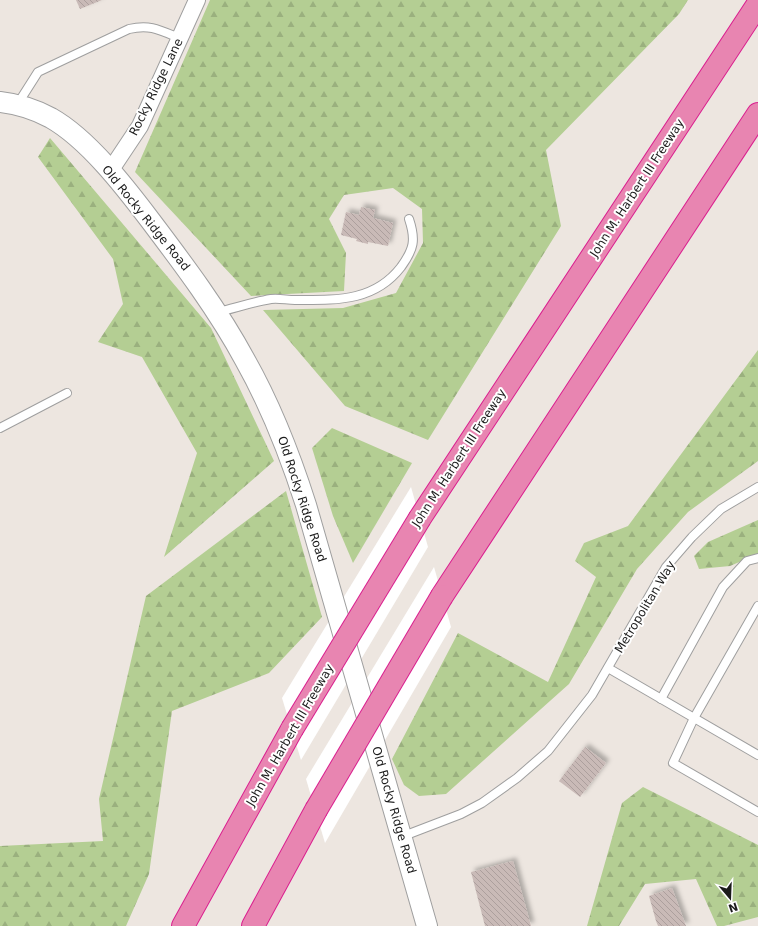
<svg xmlns="http://www.w3.org/2000/svg" width="758" height="926" viewBox="0 0 758 926" font-family="'DejaVu Sans',sans-serif">
<defs>
<pattern id="forest-firs" width="22" height="20" patternUnits="userSpaceOnUse"><rect width="22" height="20" fill="#b4ce93"/><path d="M5 1l3.5 6h-7zM16 11l3.5 6h-7z" fill="#9ab07e"/></pattern>
<pattern id="building-back-hatch" width="6" height="6" patternUnits="userSpaceOnUse"><rect width="6" height="6" fill="#c9bab7"/><path d="M-1 5l2 2M0 0l6 6M5-1l2 2" fill="none" stroke="#ac9f9d"/></pattern>
<filter id="shadow"><feDropShadow dx="3.5" dy="-3.5" stdDeviation="2" flood-color="#0004"/></filter>
</defs>
<rect width="100%" height="100%" fill="#ede6e0"/>
<g fill="url(#forest-firs)">
<polygon points="210,0 688,0 679,14 546,150 561,226 428,440 345,406 263,310 343,308 396,293 423,243 422,209 393,188 344,195 329,219 346,253 344,291 251,296 135,172"/>
<polygon points="50,138 211,328 274,461 164,557 197,453 142,357 98,342 123,304 113,259 38,157"/>
<polygon points="758,350 758,461 688,512 637,569 569,684 446,794 419,796 404,785 392,759 458,633 548,682 596,577 575,561 584,543 628,526"/>
<polygon points="332,428 412,463 353,563 333,516 312,448"/>
<polygon points="286,491 322,617 269,673 172,711 149,874 126,926 0,926 0,846 103,841 99,799 146,596"/>
<polygon points="758,520 758,554 730,566 699,569 694,556 708,542"/>
<polygon points="643,787 758,845 758,917 724,926 717,926 696,879 645,884 619,926 587,926 622,803"/>
</g>
<g fill="#fff">
<polygon points="411,487 428,547 301,760 282,698"/>
<polygon points="434,567 451,627 325,843 306,779"/>
</g>
<g fill="url(#building-back-hatch)" filter="url(#shadow)">
<polygon points="76,0 102,0 80,9"/>
<polygon points="361,207 375,210 373,218 393,223 388,246 368,242 368,244 356,241 357,239 341,235 346,212 359,215"/>
<polygon points="585,747 606,763 580,797 559,781"/>
<polygon points="513,861 531,926 485,926 471,872"/>
<polygon points="672,888 686,926 658,926 656,921 649,896"/>
</g>
<g fill="none" stroke-linecap="round" stroke-linejoin="round">
<defs>
<g id="service">
<path d="M17,105L38,72L129,29C150,24 160,30 179,38"/>
<path d="M218,312C235,308 253,302 271,299C279,298 287,300 295,300C336,300 374,302 401,267C414,249 416,240 409,219"/>
<polyline points="0,428 67,393"/>
<polyline points="758,606 694,718 673,763 758,812"/>
<polyline points="608,668 758,755"/>
<polyline points="661,699 723,587 747,561 758,558"/>
<polyline points="401,837 461,814 482,803 517,778 548,751 592,695 666,567 692,537 721,509 758,487"/>
</g>
<polyline id="minor" points="110,171 140,126 197,0"/>
<path id="tertiary" d="M0,102C18,104 36,110 51,118C88,139 125,187 150,220C184,265 218,310 245,360C271,406 290,455 306,505L427,926"/>
<g id="motorway">
<polyline points="420,518 758,4"/>
<polyline points="442,596 758,114"/>
<polyline points="183,926 292,729"/>
<polyline points="253,926 316,810"/>
</g>
</defs>
<use href="#service" stroke="#9f9f9f" stroke-width="10"/>
<use href="#minor" stroke="#9f9f9f" stroke-width="18"/>
<use href="#tertiary" stroke="#9f9f9f" stroke-width="22"/>
<use href="#motorway" stroke="#da1f8f" stroke-width="24"/>
<use href="#service" stroke="#fff" stroke-width="8"/>
<use href="#minor" stroke="#fff" stroke-width="16"/>
<use href="#tertiary" stroke="#fff" stroke-width="20"/>
<use href="#motorway" stroke="#e885b1" stroke-width="22"/>
<defs>
<g id="motorway-bridge">
<polyline points="292,729 420,518"/>
<polyline points="316,810 442,596"/>
</g>
</defs>
<use href="#motorway-bridge" stroke="#da1f8f" stroke-width="24" stroke-linecap="butt"/>
<use href="#motorway-bridge" stroke="#e885b1" stroke-width="22"/>
</g>
<g text-anchor="middle" stroke-width="4" stroke-linejoin="round" paint-order="stroke">
<g font-size="12" fill="#1b1b1b" stroke="#fff">
<text transform="translate(156 87) rotate(-64)" y="4">Rocky Ridge Lane</text>
<text transform="translate(637 188) rotate(-57)" y="4">John M. Harbert III Freeway</text>
<text transform="translate(146 218) rotate(51)" y="4">Old Rocky Ridge Road</text>
<text transform="translate(459 458) rotate(-57)" y="4">John M. Harbert III Freeway</text>
<text transform="translate(302 499) rotate(72)" y="4">Old Rocky Ridge Road</text>
<text transform="translate(645 607) rotate(-59)" y="4">Metropolitan Way</text>
<text transform="translate(290 735) rotate(-60)" y="4">John M. Harbert III Freeway</text>
<text transform="translate(394 810) rotate(74)" y="4">Old Rocky Ridge Road</text>
</g>
</g>
<g transform="translate(730 898) rotate(161)" stroke="#ffffff" stroke-width="3" paint-order="stroke">
<path d="M0-3L7 15L0 10L-7 15Z" fill="#1b1b1b"/>
<text y="-6" font-size="11" font-weight="bold" text-anchor="middle" fill="#1b1b1b">N</text>
</g>
</svg>
